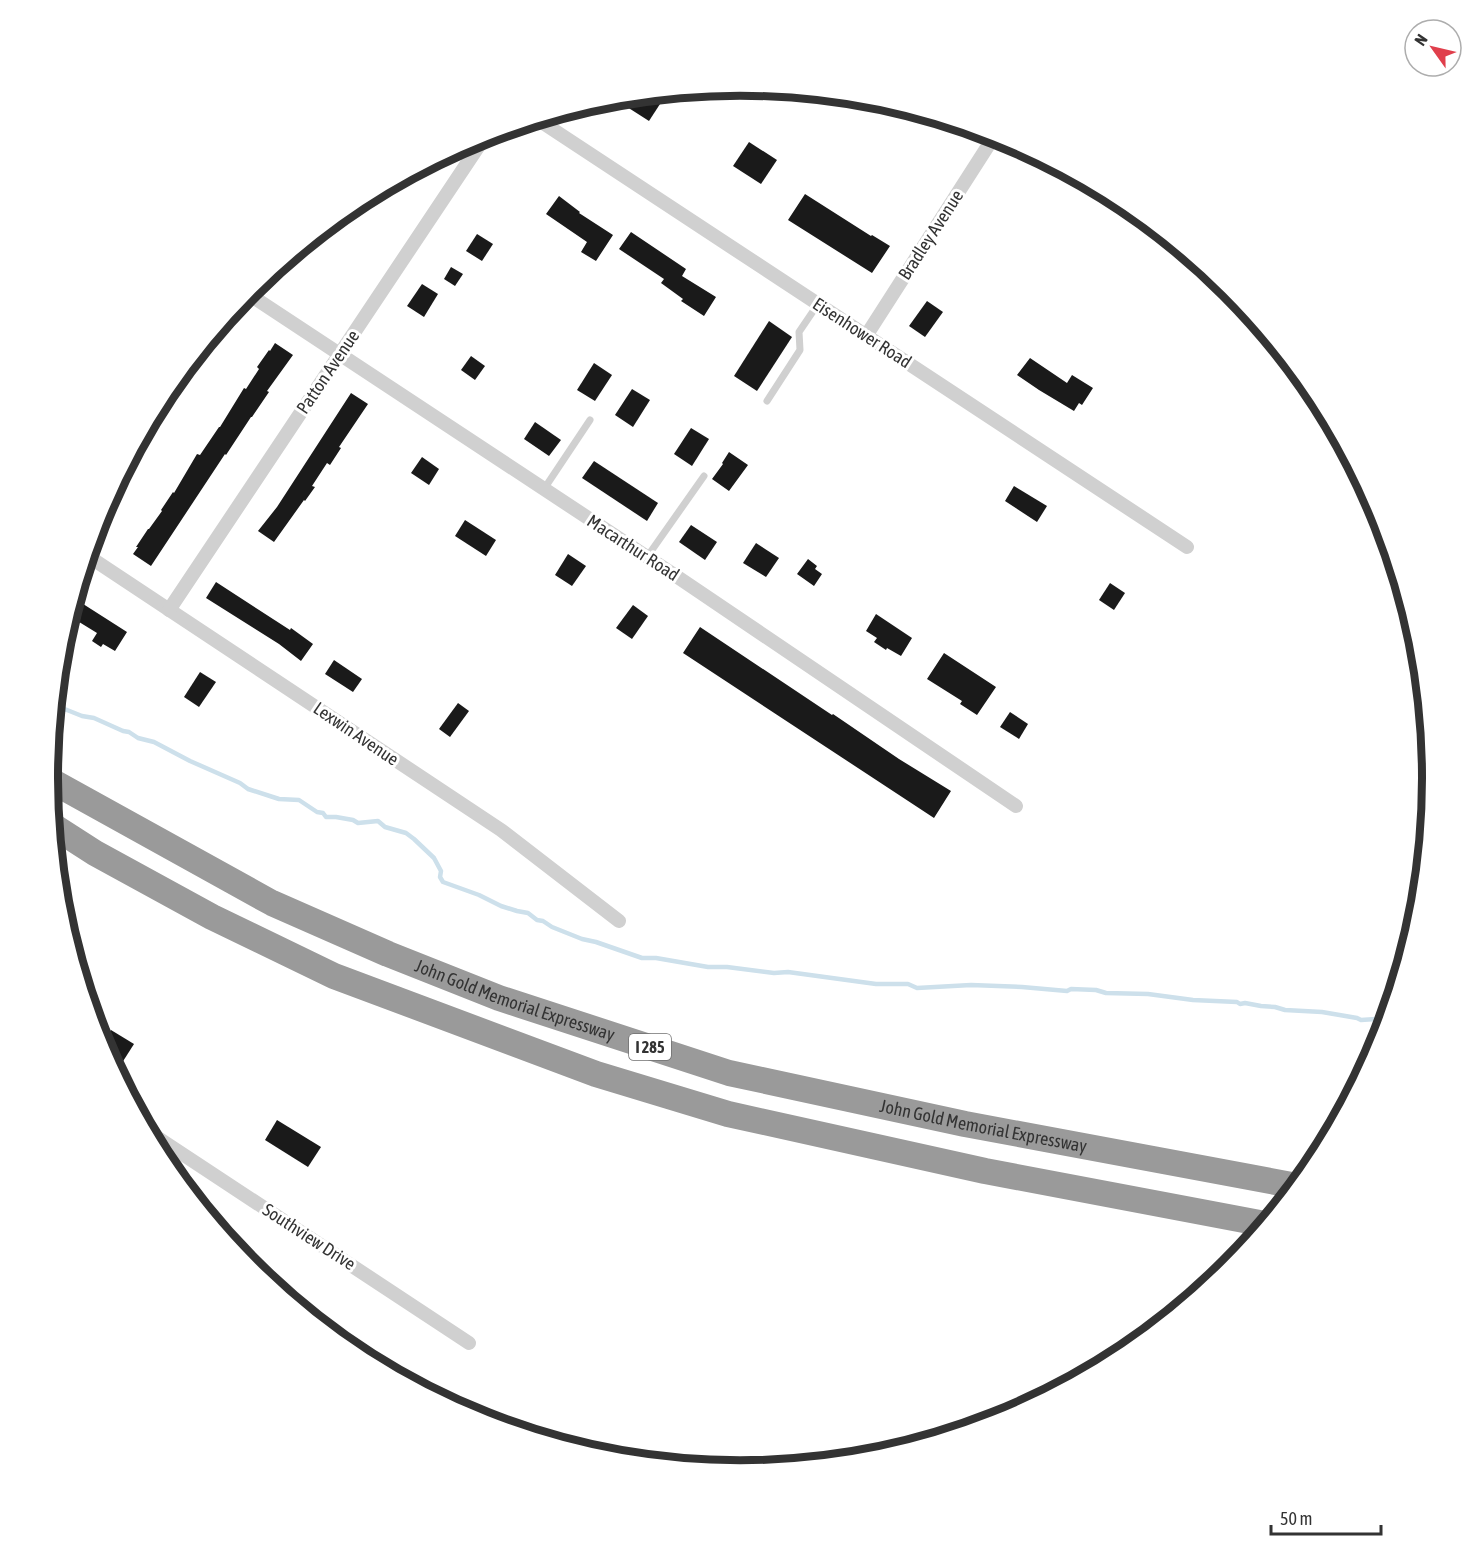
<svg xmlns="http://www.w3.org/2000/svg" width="1481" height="1555" viewBox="0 0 1481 1555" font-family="'Asap Condensed',sans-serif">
<rect width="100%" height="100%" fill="#fff"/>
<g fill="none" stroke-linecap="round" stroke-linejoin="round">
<polyline stroke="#cde0eb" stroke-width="4.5" points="55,707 67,710 82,716 94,718 123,731 129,732 138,738 154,742 190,761 240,783 248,789 279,799 299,800 317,812 323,813 326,817 336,817 353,820 358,823 378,821 385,827 406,833 414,839 434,858 441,871 440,877 443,882 479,895 501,906 517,911 528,913 537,920 543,921 552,927 582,939 596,942 642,958 656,958 708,967 727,967 774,973 788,972 876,984 908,984 917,988 971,985 1022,987 1067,991 1071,989 1096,990 1106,993 1148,994 1193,1000 1237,1002 1240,1004 1245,1003 1261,1006 1275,1007 1285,1010 1322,1012 1357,1018 1361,1020 1376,1019 1386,1023"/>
</g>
<g fill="#1a1a1a">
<polygon points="646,94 660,104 649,121 613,98"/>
<polygon points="749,142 777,160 761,184 733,166"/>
<polygon points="805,194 871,236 872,235 890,246 872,273 788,220"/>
<polygon points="559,196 580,212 579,213 613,235 596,261 581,252 587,242 546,214"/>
<polygon points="631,232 686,269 682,276 716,297 704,316 681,301 683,299 661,283 664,279 619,249"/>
<polygon points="477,234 493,244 482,261 466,251"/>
<polygon points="451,267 463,274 455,286 444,279"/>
<polygon points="422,284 438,294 424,317 407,306"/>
<polygon points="927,301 943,312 925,337 909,326"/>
<polygon points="769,321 792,337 757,391 734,376"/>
<polygon points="275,343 293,355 267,391 269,392 252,417 251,417 226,455 225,454 151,566 133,554 138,547 136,547 148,529 149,529 162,511 161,510 173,492 174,493 197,454 200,455 219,427 220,427 244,388 246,389 259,369 257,367 269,350 270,351"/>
<polygon points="471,356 485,366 475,380 461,370"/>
<polygon points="1030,358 1067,383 1072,375 1093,388 1082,405 1079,403 1074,411 1039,390 1017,375"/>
<polygon points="594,363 612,375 595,401 577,390"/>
<polygon points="632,389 650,400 633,427 615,415"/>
<polygon points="351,393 368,404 339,447 341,448 330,465 327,463 312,486 315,487 305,501 304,500 274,542 258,531 277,507"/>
<polygon points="535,422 561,440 549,456 524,439"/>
<polygon points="691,428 709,439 692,466 674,454"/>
<polygon points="729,452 748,465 729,491 712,479 723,464 722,463"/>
<polygon points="422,457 439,469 429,485 411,473"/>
<polygon points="594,461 658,503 647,521 582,478"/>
<polygon points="1014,486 1047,506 1037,522 1005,501"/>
<polygon points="465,520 496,540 486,556 455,536"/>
<polygon points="691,525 717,542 705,560 679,542"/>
<polygon points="756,543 779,558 766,577 743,563"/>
<polygon points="568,554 586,566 572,586 555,575"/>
<polygon points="808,559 817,566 815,569 822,574 814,586 797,574"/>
<polygon points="216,582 290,630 291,628 313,644 301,661 279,644 206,598"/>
<polygon points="1110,583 1125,593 1114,610 1099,600"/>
<polygon points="80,602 127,632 115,651 103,644 101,647 92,641 97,633 71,617"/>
<polygon points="633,605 648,616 632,639 616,628"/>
<polygon points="876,614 912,638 901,656 887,648 886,650 874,642 877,638 866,631"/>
<polygon points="700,627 832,715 833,714 899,759 951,791 934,818 683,653"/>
<polygon points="944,653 996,687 977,715 960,704 962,701 927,679"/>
<polygon points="334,660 362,679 353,692 325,674"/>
<polygon points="200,672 216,682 199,707 184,697"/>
<polygon points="458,703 469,711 450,737 439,729"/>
<polygon points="1010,712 1028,724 1019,739 1000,727"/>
<polygon points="111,1030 134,1044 120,1066 110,1060 102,1044"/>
<polygon points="277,1120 321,1147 308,1167 265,1140"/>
</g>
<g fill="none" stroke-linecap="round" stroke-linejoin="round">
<g stroke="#d0d0d0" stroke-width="7">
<polyline points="767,401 800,350 799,332 818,304"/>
<polyline points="544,489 590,420"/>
<polyline points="647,557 704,476"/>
</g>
<g stroke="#d0d0d0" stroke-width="14">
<polyline points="537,119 1187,547"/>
<polyline points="247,293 679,578 1016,806"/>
<polyline points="866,336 995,135"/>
<polyline points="88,556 501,830 619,921"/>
<polyline points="169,610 486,135"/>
<polyline points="149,1132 469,1343"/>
</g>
<g stroke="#9a9a9a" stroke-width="26">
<path id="s1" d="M48,779L272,903L388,954L499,998L729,1073L965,1124L1297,1186"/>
<polyline points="53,826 95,853 212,917 334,976 596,1074 728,1114 985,1171 1265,1224"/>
</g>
</g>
<g text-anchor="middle" stroke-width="6" stroke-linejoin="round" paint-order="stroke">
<rect fill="#fff" stroke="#707070" stroke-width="1.5" x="629" y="1034" width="42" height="26" rx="4.5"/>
<g font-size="16" font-weight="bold" fill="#333">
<text x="650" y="1053">I 285</text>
</g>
<g font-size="18" fill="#333" stroke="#fff">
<text transform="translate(931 235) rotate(-57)" y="6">Bradley Avenue</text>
<text transform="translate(862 333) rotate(33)" y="6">Eisenhower Road</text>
<text transform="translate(328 372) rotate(-56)" y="6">Patton Avenue</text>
<text transform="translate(633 548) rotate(33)" y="6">Macarthur Road</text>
<text transform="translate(356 734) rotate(34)" y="6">Lexwin Avenue</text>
<text dy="6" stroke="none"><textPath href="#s1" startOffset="518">John Gold Memorial Expressway</textPath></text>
<text dy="6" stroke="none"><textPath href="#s1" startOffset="1004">John Gold Memorial Expressway</textPath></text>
<text transform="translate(309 1237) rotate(33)" y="6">Southview Drive</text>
</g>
</g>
<path d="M0 0H1481V1555H0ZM58 778a682 682 0 1 1 1364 0a682 682 0 1 1-1364 0Z" fill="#fff" fill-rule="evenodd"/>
<path fill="none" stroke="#333" stroke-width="8" d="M58 778a682 682 0 1 1 1364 0a682 682 0 1 1-1364 0Z"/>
<g transform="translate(1433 48) rotate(304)"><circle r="28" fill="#ffffff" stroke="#adadad" stroke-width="1.5"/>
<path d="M0-4.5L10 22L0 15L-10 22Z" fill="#e03f4c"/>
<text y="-9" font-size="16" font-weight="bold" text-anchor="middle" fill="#333333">N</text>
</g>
<path d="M1271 1525v9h110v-9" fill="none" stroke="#333333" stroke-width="3"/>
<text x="1280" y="1525" font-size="18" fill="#333333" stroke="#ffffff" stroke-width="4.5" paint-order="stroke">50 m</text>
</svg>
